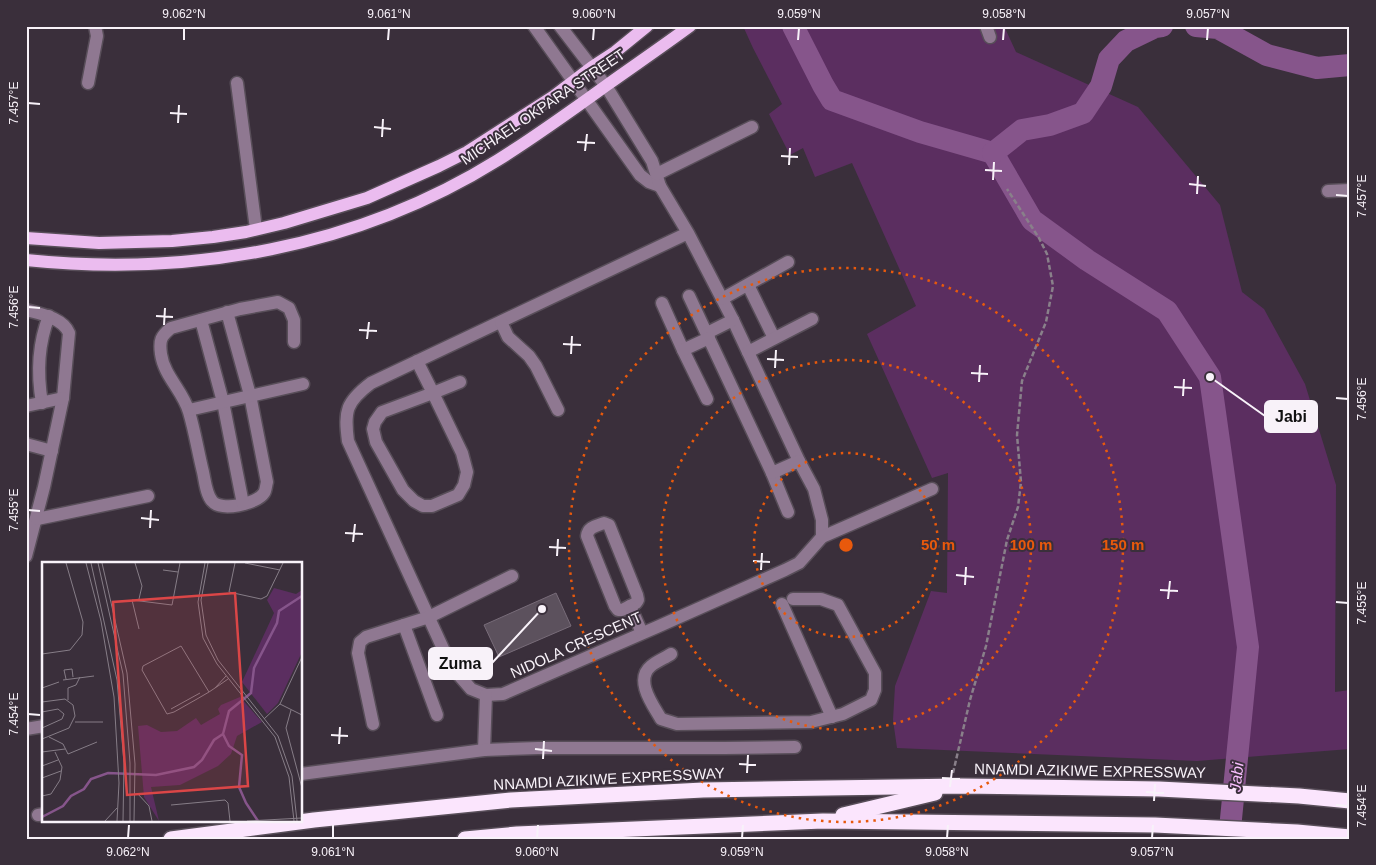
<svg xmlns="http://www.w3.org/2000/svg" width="1376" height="865" viewBox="0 0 1376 865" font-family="Helvetica,sans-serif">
<rect width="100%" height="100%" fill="#3a2f3b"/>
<polygon fill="#5b2e60" points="743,26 1004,26 1016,52 1138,107 1220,205 1242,292 1264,309 1305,384 1336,485 1335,692 1350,690 1350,749 1197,761 897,748 893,720 895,686 931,591 947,593 948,473 932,478 867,334 916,306 852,163 815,177 803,148 790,155 769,114 782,104 753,48"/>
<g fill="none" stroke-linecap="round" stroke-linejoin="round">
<g stroke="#86558b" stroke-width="22">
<polyline points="793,26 823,85 832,100 920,132 993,153"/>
<polyline points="1196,26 1218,28 1267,55 1317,68 1350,65"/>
<polyline points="993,153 1032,220 1087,260 1167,311 1210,377 1248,647 1229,839"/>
<polyline points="993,153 1022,130 1050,125 1083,113 1101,86 1109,59 1126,41 1155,27 1162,26"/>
</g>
</g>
<polygon fill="#5c515d" stroke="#786c79" points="556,593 571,626 499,657 484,625"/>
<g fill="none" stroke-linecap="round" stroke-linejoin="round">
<defs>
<g id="minor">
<polyline points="534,26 640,175 649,182 660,186"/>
<path d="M560,26L606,86L652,161L660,186L688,233L733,320L799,461L814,489L822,520V537L799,563L785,570L657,627L503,694L486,695L471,689L451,666L348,441C344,411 346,402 371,383L688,233"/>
<polyline points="986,26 990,37"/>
<polyline points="88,83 97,36 95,26"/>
<polyline points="237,83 256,229"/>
<polyline points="657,174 752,127"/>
<polyline points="1328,191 1350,190"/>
<polyline points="748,285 774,338"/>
<polyline points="689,296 772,473 788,512"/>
<polyline points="722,299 788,262"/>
<polyline points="662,303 683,350 707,399"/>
<path d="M26,310C41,314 63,318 69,333L63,398L44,487L26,556"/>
<path d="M227,312L250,395L267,482C266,485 266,490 264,493C257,504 221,512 212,501C206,494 205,481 203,472C198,452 195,432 189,412C183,391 164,376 161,354C159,340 161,336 171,328L240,309L278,302L289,308L294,320V342"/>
<polyline points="201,320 223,402 243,504"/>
<polyline points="501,322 508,337 529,356 536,366 558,410"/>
<polyline points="707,333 733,320"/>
<polyline points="683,350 709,338"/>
<polyline points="748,352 812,319"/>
<polyline points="417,361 433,393 462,453 467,472 464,485 458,495 432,506 423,506 414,501 403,490 376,442 373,429 375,422 382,412 433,393 460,382"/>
<path d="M42,403C37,374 38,344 49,316"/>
<polyline points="26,406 63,398"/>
<polyline points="189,410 303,384"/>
<polyline points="26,444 52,451"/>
<polyline points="772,473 799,461"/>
<polyline points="37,519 148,496"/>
<path d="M604,523L609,525L637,595L638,600L636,603L622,610H618L615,606L587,536C588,527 596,526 604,523Z"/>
<polyline points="822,537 932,489"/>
<polyline points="782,604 832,717"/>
<polyline points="630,606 642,633"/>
<polyline points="404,625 437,715"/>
<path d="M671,654C665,658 657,661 651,666C634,680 653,705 661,719L677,724L811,722L843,714L871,700L875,690V673L838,605L821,599H793"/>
<polyline points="373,724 358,653 360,642 366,637 429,617 512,576"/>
<polyline points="26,729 44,726"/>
<polyline points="484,750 486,695"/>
<polyline points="301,774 484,750 538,748 724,748 795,747"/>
<polyline points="38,815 44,814"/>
</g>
<g id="major">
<polyline points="26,238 99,243 172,241 213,237 246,232 284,223 367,198 439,166 467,152 554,96 592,67 615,52 647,26"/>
<path d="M26,260C190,277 357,248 498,160C535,137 571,111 607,85C635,65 663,46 690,26"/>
</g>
<g id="highway">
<polyline points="843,815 935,793"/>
<polyline points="171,839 314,820 511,800 703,790 961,786 1159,789 1299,796 1350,801"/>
<polyline points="465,839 517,834 823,821 1155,825 1297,832 1350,837"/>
</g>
</defs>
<use href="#minor" stroke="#584e59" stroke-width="15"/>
<use href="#major" stroke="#584e59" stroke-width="15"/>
<use href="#highway" stroke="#584e59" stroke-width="18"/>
<polyline stroke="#89808a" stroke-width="2.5" stroke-dasharray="5 2.5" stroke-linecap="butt" points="953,773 970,700 986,646 1007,540 1018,507 1021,482 1017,435 1022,381 1046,322 1053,286 1047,254 1039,238 1007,189"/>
<use href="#minor" stroke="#8f7891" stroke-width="12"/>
<use href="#major" stroke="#ebbcef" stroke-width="12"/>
<use href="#highway" stroke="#fbe5fd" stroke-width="15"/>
</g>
<path fill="none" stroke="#f8f2f9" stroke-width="2" d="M184,40V28M388,40L389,28M593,40L594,28M798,40L799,28M1003,40L1004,28M1207,40L1208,28M28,103L40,104M170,113L187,114M178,123L179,105M374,127L391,129M382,137L383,119M577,142L595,143M585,151L587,134M781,156L798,157M789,165L790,148M985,170L1002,171M993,180L994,162M1189,184L1206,186M1197,194L1198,176M1336,195L1348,196M28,307L40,308M156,316L173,317M164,325L165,308M359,330L377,331M367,339L369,322M563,344L581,345M571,354L572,336M767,359L784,360M775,368L776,350M971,373L988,374M979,382L980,365M1174,387L1192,388M1183,396L1184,379M1336,398L1348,399M28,510L40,511M141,518L159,520M150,528L151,510M345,533L363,534M353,542L355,524M549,547L566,548M557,556L558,539M753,561L770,562M761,570L762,553M956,575L974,577M965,585L966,567M1160,590L1178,591M1168,599L1170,581M1336,602L1348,603M28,714L40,715M331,735L348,736M339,744L340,727M535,749L552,751M543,759L544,741M739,764L756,765M747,773L748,755M942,778L960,779M950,787L952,770M1146,792L1164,793M1154,801L1155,784M1336,805L1348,806M128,838L129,825M333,838V825M537,838L538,825M742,838L743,825M947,838L948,825M1152,838L1153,825"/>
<g fill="none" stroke="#e8590c" stroke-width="2.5" stroke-dasharray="2.5 5">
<circle cx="846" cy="545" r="92"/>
<circle cx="846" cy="545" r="185"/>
<circle cx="846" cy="545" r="277"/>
</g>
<g text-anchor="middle" stroke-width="4" stroke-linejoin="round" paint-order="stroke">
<g font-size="15" fill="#f8f2f9" stroke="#3a2f3b">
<text transform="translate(543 107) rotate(-34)" y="5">MICHAEL OKPARA STREET</text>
<text transform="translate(576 645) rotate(-24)" y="5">NIDOLA CRESCENT</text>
<text transform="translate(1090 771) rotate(1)" y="5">NNAMDI AZIKIWE EXPRESSWAY</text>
<text transform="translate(609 779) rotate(-3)" y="5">NNAMDI AZIKIWE EXPRESSWAY</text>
</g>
<g font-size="16" font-style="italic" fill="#f7befd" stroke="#3a2f3b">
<text transform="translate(1236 777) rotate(-84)" y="6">Jabi</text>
</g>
</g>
<g transform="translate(42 562)">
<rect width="260" height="260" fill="#3a2f3b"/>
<path d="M232,26L254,32L260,28V90L236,141L225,152L200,120L232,51L225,38ZM198,135L220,160L195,174L189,192L176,204L138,223L109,225L117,259L102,235L96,164L105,163L119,170L135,169L154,156L159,163L178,152L176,147L179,143Z" fill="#5b2e60"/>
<path fill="none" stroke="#86558b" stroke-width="2.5" d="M0,255L21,244L29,234L42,227L49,217L66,211L114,213L152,205L160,198L172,178L181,172M216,259L204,241L197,225L200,193L187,184L181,172L187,149L209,131L212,106L235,61L237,49L260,34"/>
<path fill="none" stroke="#867d87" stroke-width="1" d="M44,1L59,59L72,135L77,221L75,259M49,1L75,118L82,201L81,259M56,1L81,112L88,201V259M60,1L85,111L93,202L92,259M93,1L100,24L97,37M163,1L156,40L161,76L175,102L233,175L247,215L252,259M166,1L159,38L164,73L176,98L236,174L250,214L255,259M193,1L187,30L219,37L225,34L241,1M203,1L238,8M121,8L136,10M97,67L90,38L130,43L138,1M0,92L28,88L40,73L41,60L24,1M24,117L22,108L30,107L31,115M21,118L52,114M0,126L17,120M173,126L184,114M167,130L139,84L101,104L100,108L125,152L132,150L155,137L167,130L176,124L186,117M26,138V126L34,123L38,115M0,140L23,137L31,143L33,154L27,166L0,177M238,142L260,153M129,147L158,131M249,148L244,166L260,226M0,150L16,147L22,152L20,157L0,166M222,157L238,142L260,95M33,160H61M7,175L21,182L26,192L55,180M0,190L23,187M0,204L16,198M0,216L19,209M95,231L107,244L110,259M0,234L9,232L18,218L20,205L13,190M129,243L183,238L186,241L188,259M63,259L75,246M205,259L260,256"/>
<path fill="#db4647" fill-opacity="0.15" stroke="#db4647" stroke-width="2.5" d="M193,31L206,224L85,233L71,40Z"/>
<rect width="260" height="260" fill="none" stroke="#f8f2f9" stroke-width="2.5"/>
</g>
<circle cx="846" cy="545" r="8" fill="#e8590c" stroke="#3a2f3b" stroke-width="2.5"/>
<g font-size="15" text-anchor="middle" font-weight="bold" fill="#e8590c" stroke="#3a2f3b" stroke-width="4" stroke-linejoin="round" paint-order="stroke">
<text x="938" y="550">50 m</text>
<text x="1031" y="550">100 m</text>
<text x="1123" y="550">150 m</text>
</g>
<path fill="none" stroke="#f8f2f9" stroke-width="2" d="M1210 377L1265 416M542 609L492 663"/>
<g fill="#f8f2f9" stroke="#3a2f3b" stroke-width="2">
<circle cx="1210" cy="377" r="5"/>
<circle cx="542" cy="609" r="5"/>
</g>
<g fill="#f8f2f9" stroke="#f8f2f9" stroke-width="2">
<rect x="1265" y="401" width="52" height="31" rx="5"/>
<rect x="429" y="648" width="63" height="31" rx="5"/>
</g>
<g font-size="16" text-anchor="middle" font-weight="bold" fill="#111">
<text x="1291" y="422">Jabi</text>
<text x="460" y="669">Zuma</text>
</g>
<rect width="1376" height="865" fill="none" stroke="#3a2f3b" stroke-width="55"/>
<rect x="28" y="28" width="1320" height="810" fill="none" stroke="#f8f2f9" stroke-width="2"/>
<g font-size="12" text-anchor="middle" fill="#f8f2f9">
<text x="184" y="18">9.062°N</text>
<text x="389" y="18">9.061°N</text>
<text x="594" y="18">9.060°N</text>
<text x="799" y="18">9.059°N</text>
<text x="1004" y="18">9.058°N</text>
<text x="1208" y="18">9.057°N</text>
<text transform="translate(14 103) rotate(-90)" y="4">7.457°E</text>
<text transform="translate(1362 196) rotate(-90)" y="4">7.457°E</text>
<text transform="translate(14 307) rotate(-90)" y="4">7.456°E</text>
<text transform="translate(1362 399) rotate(-90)" y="4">7.456°E</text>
<text transform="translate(14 510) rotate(-90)" y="4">7.455°E</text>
<text transform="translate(1362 603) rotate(-90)" y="4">7.455°E</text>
<text transform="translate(14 714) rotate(-90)" y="4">7.454°E</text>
<text transform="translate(1362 806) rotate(-90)" y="4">7.454°E</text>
<text x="128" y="856">9.062°N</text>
<text x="333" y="856">9.061°N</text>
<text x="537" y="856">9.060°N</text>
<text x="742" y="856">9.059°N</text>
<text x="947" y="856">9.058°N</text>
<text x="1152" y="856">9.057°N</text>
</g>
</svg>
